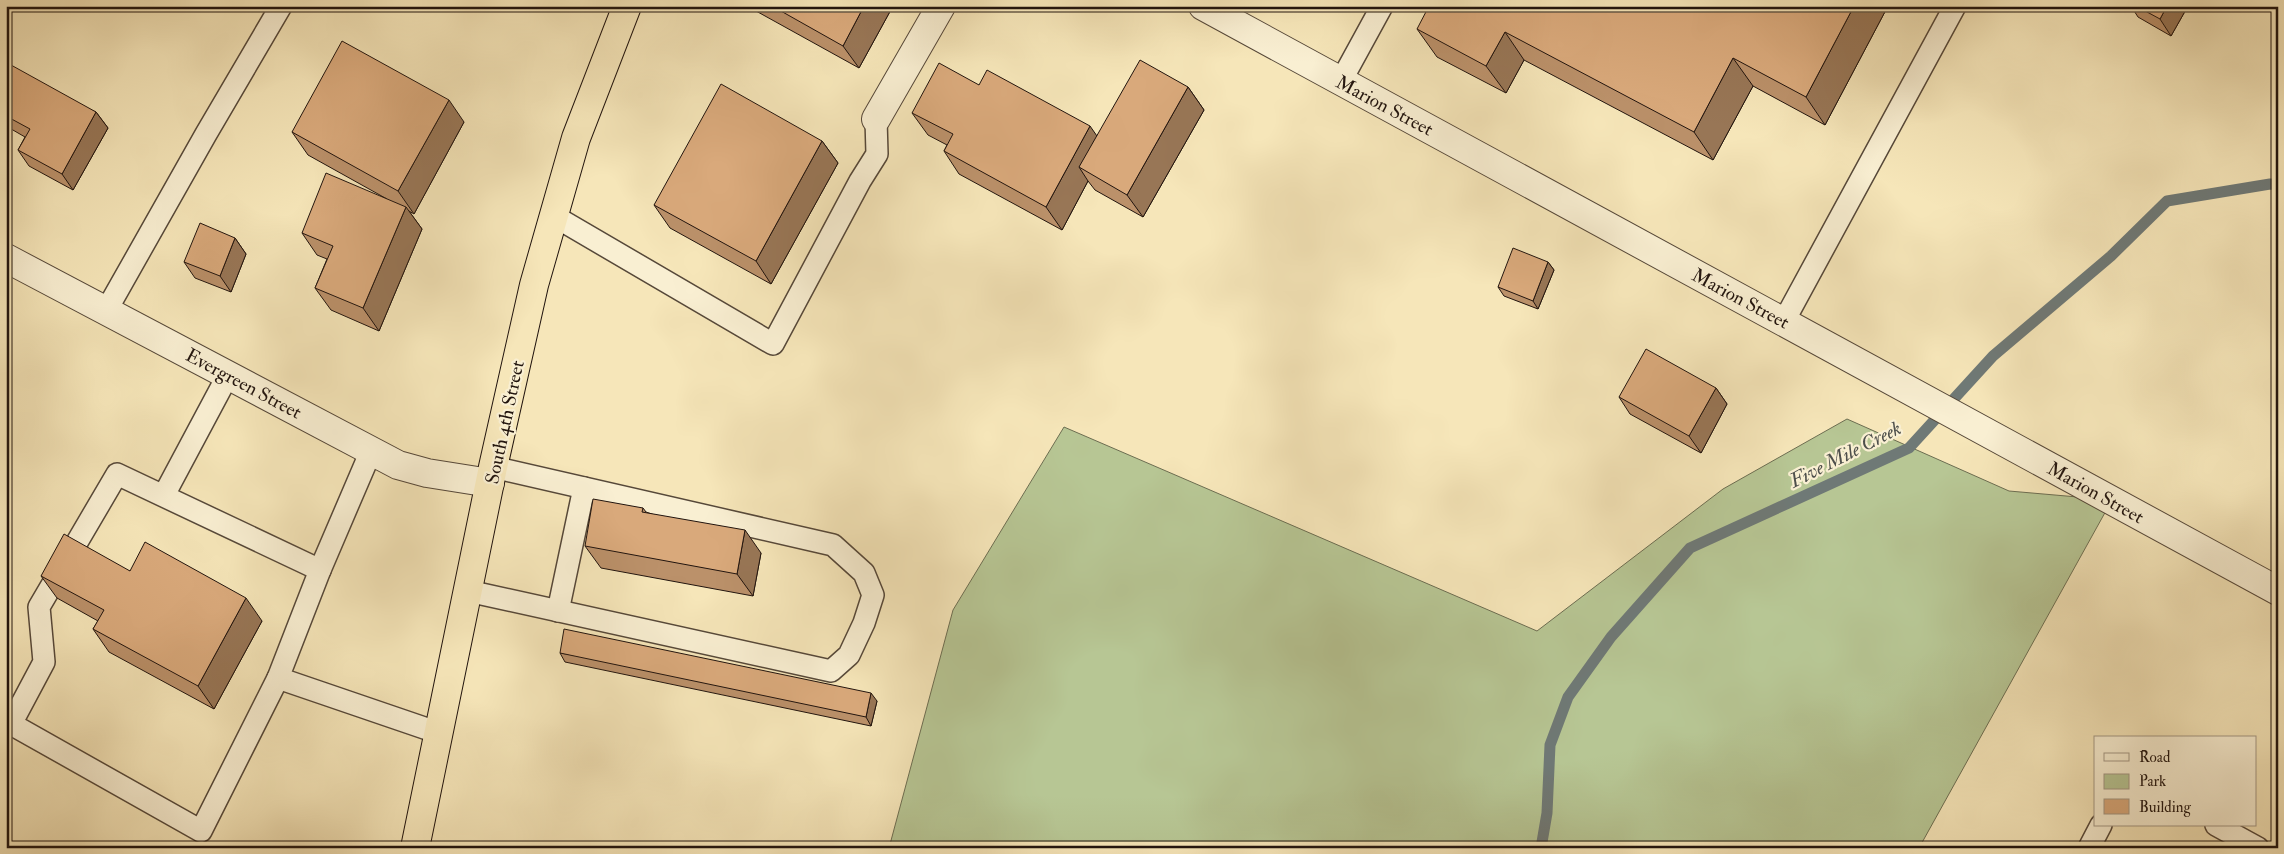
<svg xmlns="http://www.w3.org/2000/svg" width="2284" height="854" viewBox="0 0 2284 854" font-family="'IM FELL Double Pica',serif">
<rect width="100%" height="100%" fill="#f6e6b9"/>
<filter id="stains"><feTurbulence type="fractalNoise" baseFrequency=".004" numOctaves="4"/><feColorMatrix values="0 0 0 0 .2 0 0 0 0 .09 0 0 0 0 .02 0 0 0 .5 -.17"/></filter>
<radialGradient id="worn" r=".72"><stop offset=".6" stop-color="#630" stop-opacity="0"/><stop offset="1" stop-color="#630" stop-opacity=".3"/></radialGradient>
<polygon fill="#b7c694" stroke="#6c6d51" points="1847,419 2009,491 2112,500 1919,848 889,848 953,610 1064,427 1537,631 1723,489"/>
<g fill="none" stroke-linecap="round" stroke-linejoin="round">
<polyline stroke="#6f7976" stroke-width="11" points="1541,848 1547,813 1550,745 1568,697 1611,637 1690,548 1909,448 1993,356 2111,256 2167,201 2270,184 2278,185"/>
<defs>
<g id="service">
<polyline points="1341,81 1382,6"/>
<polyline points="554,216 773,344 860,181 877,154 876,119"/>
<polyline points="106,311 206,134 281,6"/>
<polyline points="1784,321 1955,6"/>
<polyline points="371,451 320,570 278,678 439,733"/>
<polyline points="164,495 228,375"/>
<polyline points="468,591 831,671 849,655 864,623 873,595 864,573 833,545 493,467"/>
<polyline points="558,611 584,488"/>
<polyline points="278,678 201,831 11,724 44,662 39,607 117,474 320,570"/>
<polyline points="2216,825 2258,848"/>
<polyline points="2089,848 2101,825"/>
</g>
<g id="minor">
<polyline points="876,119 941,6"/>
<polyline points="6,258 398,465 427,473 490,483"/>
</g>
<polyline id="tertiary" points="1203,6 2278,591"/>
<polyline id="trunk" points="415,848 493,467 534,285 576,138 627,6"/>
</defs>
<use href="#service" stroke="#564839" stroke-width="24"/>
<use href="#minor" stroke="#564839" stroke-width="30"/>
<use href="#tertiary" stroke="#564839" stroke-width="30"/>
<use href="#trunk" stroke="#21140e" stroke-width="30"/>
<use href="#service" stroke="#f9efd2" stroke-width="21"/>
<use href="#minor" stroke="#f9efd2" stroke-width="28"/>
<use href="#tertiary" stroke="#f9efd2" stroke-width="28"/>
<use href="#trunk" stroke="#f6e6b9" stroke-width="28"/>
</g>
<g fill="#bb916a" stroke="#21140e">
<polygon points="747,6 893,6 859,68"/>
<polygon points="1888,6 1825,125 1753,86 1713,160 1524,60 1506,93 1437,57 1417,29"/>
<polygon points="2131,6 2188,6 2171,36 2138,17"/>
<polygon points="6,75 96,112 108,128 73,190 29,166 18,150 25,137 6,126"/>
<polygon points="979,85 1097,136 1188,87 1204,110 1143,217 1095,190 1088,181 1062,230 959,174 944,151 947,145 928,135 912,113"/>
<polygon points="464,122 414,214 409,211 422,229 379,331 331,310 315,288 327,259 317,255 302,233 387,199 308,155 292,132"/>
<polygon points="822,141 838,163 771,284 670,228 654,205"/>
<polygon points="235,238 246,254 231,292 195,278 184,262"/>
<polygon points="1548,262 1554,270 1538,309 1504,296 1498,287"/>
<polygon points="1716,388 1727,404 1701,453 1630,414 1619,397"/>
<polygon points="643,508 646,512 761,553 753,596 601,568 585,546"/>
<polygon points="130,571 262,621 214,709 109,652 93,629 98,621 57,598 41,576"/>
<polygon points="560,653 877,701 871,726 565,662"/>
</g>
<g fill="#987656" stroke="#21140e">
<polygon points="864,6 893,6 859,68 843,46"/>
<polygon points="1854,6 1888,6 1825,125 1806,97"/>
<polygon points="2167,6 2188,6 2171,36 2160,19"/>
<polygon points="1505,32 1524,60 1506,93 1486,66"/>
<polygon points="1733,58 1753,86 1713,160 1694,132"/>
<polygon points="1188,87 1204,110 1143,217 1127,195"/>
<polygon points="449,100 464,122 414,214 398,191"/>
<polygon points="96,112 108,128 73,190 62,174"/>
<polygon points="1090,126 1106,149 1079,167 1088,181 1062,230 1046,207"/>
<polygon points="822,141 838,163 771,284 756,261"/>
<polygon points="406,207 422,229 379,331 363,308"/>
<polygon points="235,238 246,254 231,292 220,276"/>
<polygon points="1548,262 1554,270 1538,309 1533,301"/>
<polygon points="1716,388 1727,404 1701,453 1689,436"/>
<polygon points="745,530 761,553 753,596 737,574"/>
<polygon points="246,598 262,621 214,709 198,686"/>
<polygon points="871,693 877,701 871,726 866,717"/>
</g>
<g fill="#d9a97b" stroke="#21140e">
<polygon points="772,6 864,6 843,46"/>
<polygon points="1429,6 1854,6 1806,97 1733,58 1694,132 1505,32 1486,66 1417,29"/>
<polygon points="2136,6 2167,6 2160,19"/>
<polygon points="342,41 449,100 398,191 292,132"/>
<polygon points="1140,60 1188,87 1127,195 1079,167"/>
<polygon points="939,63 979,85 987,70 1090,126 1046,207 944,151 953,134 912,113"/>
<polygon points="11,65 96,112 62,174 18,150 30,129 6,116 6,75"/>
<polygon points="721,84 822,141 756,261 654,205"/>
<polygon points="326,173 406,207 363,308 315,288 333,246 302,233"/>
<polygon points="200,223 235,238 220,276 184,262"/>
<polygon points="1513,248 1548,262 1533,301 1498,287"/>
<polygon points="1646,349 1716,388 1689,436 1619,397"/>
<polygon points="593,499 643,508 642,512 745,530 737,574 585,546"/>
<polygon points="64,534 130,571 145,542 246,598 198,686 93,629 104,610 41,576"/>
<polygon points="564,629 871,693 866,717 560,653"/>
</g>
<g text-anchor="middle" stroke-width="4.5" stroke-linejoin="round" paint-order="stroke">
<g font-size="19" fill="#21140e" stroke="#f9efd2">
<text transform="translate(1385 105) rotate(28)" y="7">Marion Street</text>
<text transform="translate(1741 298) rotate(28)" y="7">Marion Street</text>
<text transform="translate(244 383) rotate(28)" y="7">Evergreen Street</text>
<text transform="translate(504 422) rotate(-78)" y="7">South 4th Street</text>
<text transform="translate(2096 492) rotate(29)" y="7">Marion Street</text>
</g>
<g font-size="20" font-style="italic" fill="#4e4f4b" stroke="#f9efd2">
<text transform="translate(1845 454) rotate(-27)" y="7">Five Mile Creek</text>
</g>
</g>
<rect width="2284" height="854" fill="none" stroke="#f6e6b9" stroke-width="25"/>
<rect x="8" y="8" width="2269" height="839" fill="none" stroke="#21140e" stroke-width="2.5"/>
<rect x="12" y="12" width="2259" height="829" fill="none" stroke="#21140e"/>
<rect x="2094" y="736" width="162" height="90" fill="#f9efd2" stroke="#a39784"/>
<rect x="2104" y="753" width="25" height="8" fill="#f9efd2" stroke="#a39784"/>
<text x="2139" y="762" font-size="15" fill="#21140e">Road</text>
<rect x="2104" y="774" width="25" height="15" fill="#b7c694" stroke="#a39784"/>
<text x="2139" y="786" font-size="15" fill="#21140e">Park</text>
<rect x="2104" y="799" width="25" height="15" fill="#d9a97b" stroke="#a39784"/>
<text x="2139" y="812" font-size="15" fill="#21140e">Building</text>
<rect width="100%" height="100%" filter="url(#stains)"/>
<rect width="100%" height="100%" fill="url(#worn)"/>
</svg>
